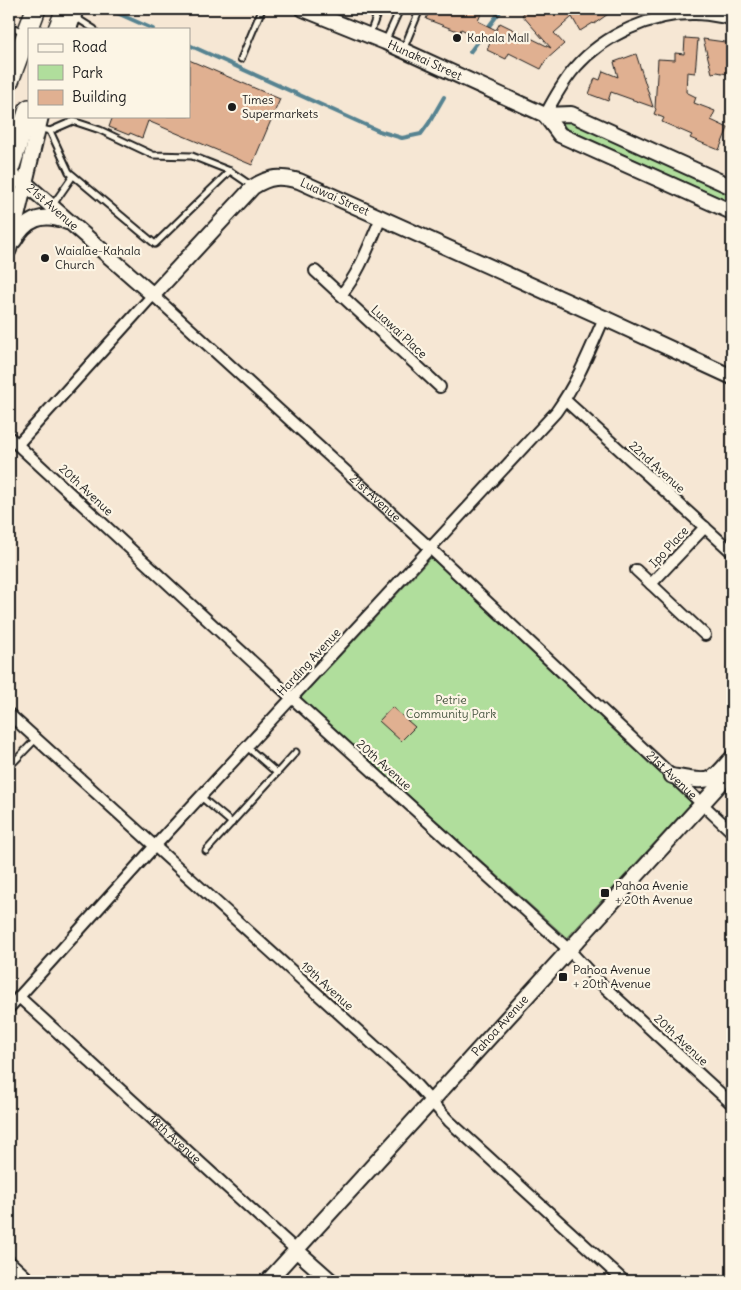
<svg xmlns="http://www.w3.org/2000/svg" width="741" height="1290" viewBox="0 0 741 1290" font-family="Delius,sans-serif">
<rect width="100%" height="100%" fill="#f6e7d4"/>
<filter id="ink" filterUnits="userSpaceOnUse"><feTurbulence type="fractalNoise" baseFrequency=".02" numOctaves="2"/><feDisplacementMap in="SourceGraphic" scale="10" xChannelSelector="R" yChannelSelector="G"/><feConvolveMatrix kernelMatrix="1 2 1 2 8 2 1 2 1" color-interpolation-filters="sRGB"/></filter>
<g filter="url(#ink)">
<g fill="#b0de9c" stroke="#667d5c">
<polygon points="564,120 570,120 732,193 732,203 566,128 563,123"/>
<polygon points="431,558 691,803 567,938 301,698"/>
</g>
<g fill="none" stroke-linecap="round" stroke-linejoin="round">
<g stroke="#578391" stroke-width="4">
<polyline points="108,9 153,29"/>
<polyline points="486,30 502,9"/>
<polyline points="189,45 379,131 402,138 421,134 429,123 444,97"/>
<polyline points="470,52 482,36"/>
</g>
</g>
<g fill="#e0b091" stroke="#1c1c1c">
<polygon points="430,9 483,9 478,21 496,30 500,23 551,48 522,15 529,9 615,9 594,24 593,23 580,31 572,17 554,33 564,44 546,60 541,69 509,53 506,59 487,50 490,43 461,29 460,32 426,19"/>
<polygon points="685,38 698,39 695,73 687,72 686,92 696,97 694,103 715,111 711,120 728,128 719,150 690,138 692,135 662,122 664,118 654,114 656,109 655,108 658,59 675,60 675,53 684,54"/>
<polygon points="703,39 732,43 732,75 717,72 712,73"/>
<polygon points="636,54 653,107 611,92 608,101 589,94 595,78 600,80 603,71 618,77 614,62"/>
<polygon points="189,60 280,99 252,165 148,121 142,138 130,133 129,135 109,127 113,116 189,116"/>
<polygon points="392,707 415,727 401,741 379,721"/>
</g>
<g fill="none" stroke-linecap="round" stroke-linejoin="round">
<defs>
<g id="lane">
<polyline points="75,17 94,29"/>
<polyline points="9,26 19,30"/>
<polyline points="369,36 379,9"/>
<polyline points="385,42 400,9"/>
<polyline points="403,50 420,9"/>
<polyline points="241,59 262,9"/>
<polyline points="38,128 50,131 73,121 100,130 153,155 192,156 230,171 252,186"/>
<polyline points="50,131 69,172 155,244 230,171"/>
<polyline points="52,206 73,176"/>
<polyline points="247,747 277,773"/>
<polyline points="9,767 36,739"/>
<polyline points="201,797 232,823"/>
<polyline points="206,851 296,752"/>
</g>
<g id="street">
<path d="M545,115C554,99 563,81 576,67C604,35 652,13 695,14C707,14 720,17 732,19"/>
<polyline points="315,271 440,387"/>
<path d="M341,295C360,272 369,245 381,218"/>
<polyline points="565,400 732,552"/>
<polyline points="9,437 292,698 569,950 597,980 732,1104"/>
<path id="s1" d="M18,444L153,295L431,549L732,832"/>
<polyline points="705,527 651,584 705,635"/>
<polyline points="636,570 651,584"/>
<polyline points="9,714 409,1077 449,1121 624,1281"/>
<path id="s2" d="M19,997L296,1250"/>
<path d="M9,1008L154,847L556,412C577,383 590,350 604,318"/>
<polyline points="9,1261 31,1281"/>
</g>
<g id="secondary">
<path id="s3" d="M303,9L385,42L545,115L571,114L732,187"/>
<polyline points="69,29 76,9"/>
<polyline points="545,115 560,135 732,212"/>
<path id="s4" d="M9,176L25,183L153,295L253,187C270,176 280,176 299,181L604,318L732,377"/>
<path d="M14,241C26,219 43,212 67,222"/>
<polyline points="9,250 41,116"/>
<path d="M672,776C683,778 703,783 712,778C720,773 726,764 732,758"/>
<polyline points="296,1250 331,1281"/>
<path id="s5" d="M268,1281L569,950L732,771"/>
</g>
<g id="highway">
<polyline points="58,29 66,9"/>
<polyline points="9,81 36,9"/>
<polyline points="9,169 29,109"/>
</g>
</defs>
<use href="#lane" stroke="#1c1c1c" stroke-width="9"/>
<use href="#street" stroke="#1c1c1c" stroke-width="14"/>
<use href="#secondary" stroke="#1c1c1c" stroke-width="18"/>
<use href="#highway" stroke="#1c1c1c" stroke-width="22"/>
<use href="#lane" stroke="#fcf5e5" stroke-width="5"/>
<use href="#street" stroke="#fcf5e5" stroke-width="10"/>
<use href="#secondary" stroke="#fcf5e5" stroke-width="14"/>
<use href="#highway" stroke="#fcf5e5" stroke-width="19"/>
</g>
</g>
<g fill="#1c1c1c" stroke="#fcf5e5" stroke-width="2">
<circle cx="457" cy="38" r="5"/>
<circle cx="232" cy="107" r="5"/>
<circle cx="45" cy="258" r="5"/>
<rect x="600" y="888" width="10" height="10" rx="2.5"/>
<rect x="558" y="972" width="10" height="10" rx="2.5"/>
</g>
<g text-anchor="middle" stroke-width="4.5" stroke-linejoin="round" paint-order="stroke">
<g font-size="12" fill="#1c1c1c" stroke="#fcf5e5" text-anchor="start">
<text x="467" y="42">Kahala Mall</text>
<text x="242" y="104">Times<tspan x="242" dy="14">Supermarkets</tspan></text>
<text x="55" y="255">Waialae-Kahala<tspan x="55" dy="14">Church</tspan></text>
<text x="615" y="890">Pahoa Avenie<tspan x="615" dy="14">+ 20th Avenue</tspan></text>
<text x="573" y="974">Pahoa Avenue<tspan x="573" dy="14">+ 20th Avenue</tspan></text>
</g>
<g font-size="12" fill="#1c1c1c" stroke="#fcf5e5">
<text dy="4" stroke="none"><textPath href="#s3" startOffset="132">Hunakai Street</textPath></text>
<text dy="4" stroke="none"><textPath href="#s4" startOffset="422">Luawai Street</textPath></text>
<text dy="4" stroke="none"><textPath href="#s4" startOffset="54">21st Avenue</textPath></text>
<text transform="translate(399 332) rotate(43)" y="4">Luawai Place</text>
<text transform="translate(657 467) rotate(42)" y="4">22nd Avenue</text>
<text transform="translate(86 490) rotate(43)" y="4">20th Avenue</text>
<text dy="4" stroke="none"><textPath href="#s1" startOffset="502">21st Avenue</textPath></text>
<text transform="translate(669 547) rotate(-47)" y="4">Ipo Place</text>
<text transform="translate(309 662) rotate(-47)" y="4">Harding Avenue</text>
<text transform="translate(384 765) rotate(42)" y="4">20th Avenue</text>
<text dy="4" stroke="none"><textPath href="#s1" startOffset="908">21st Avenue</textPath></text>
<text transform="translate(327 986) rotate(42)" y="4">19th Avenue</text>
<text dy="4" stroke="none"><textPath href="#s5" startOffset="345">Pahoa Avenue</textPath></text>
<text transform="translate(681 1040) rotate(43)" y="4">20th Avenue</text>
<text dy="4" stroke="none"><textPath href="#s2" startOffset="211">18th Avenue</textPath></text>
</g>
<g font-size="12" fill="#485642" stroke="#fcf5e5">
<text x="451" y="704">Petrie<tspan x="451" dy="14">Community Park</tspan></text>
</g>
</g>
<rect width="741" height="1290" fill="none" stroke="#fcf5e5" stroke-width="30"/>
<rect x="15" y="15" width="711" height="1260" fill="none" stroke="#1c1c1c" stroke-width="2" filter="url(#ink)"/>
<rect x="28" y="28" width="162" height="90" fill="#fcf5e5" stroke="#a29e95"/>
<rect x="38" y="44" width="25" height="8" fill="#fcf5e5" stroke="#a29e95"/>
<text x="72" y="52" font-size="15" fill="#1c1c1c">Road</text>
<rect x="38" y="65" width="25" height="15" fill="#b0de9c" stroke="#a29e95"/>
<text x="72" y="78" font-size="15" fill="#1c1c1c">Park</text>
<rect x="38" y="90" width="25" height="15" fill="#e0b091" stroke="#a29e95"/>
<text x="72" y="102" font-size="15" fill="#1c1c1c">Building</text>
</svg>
